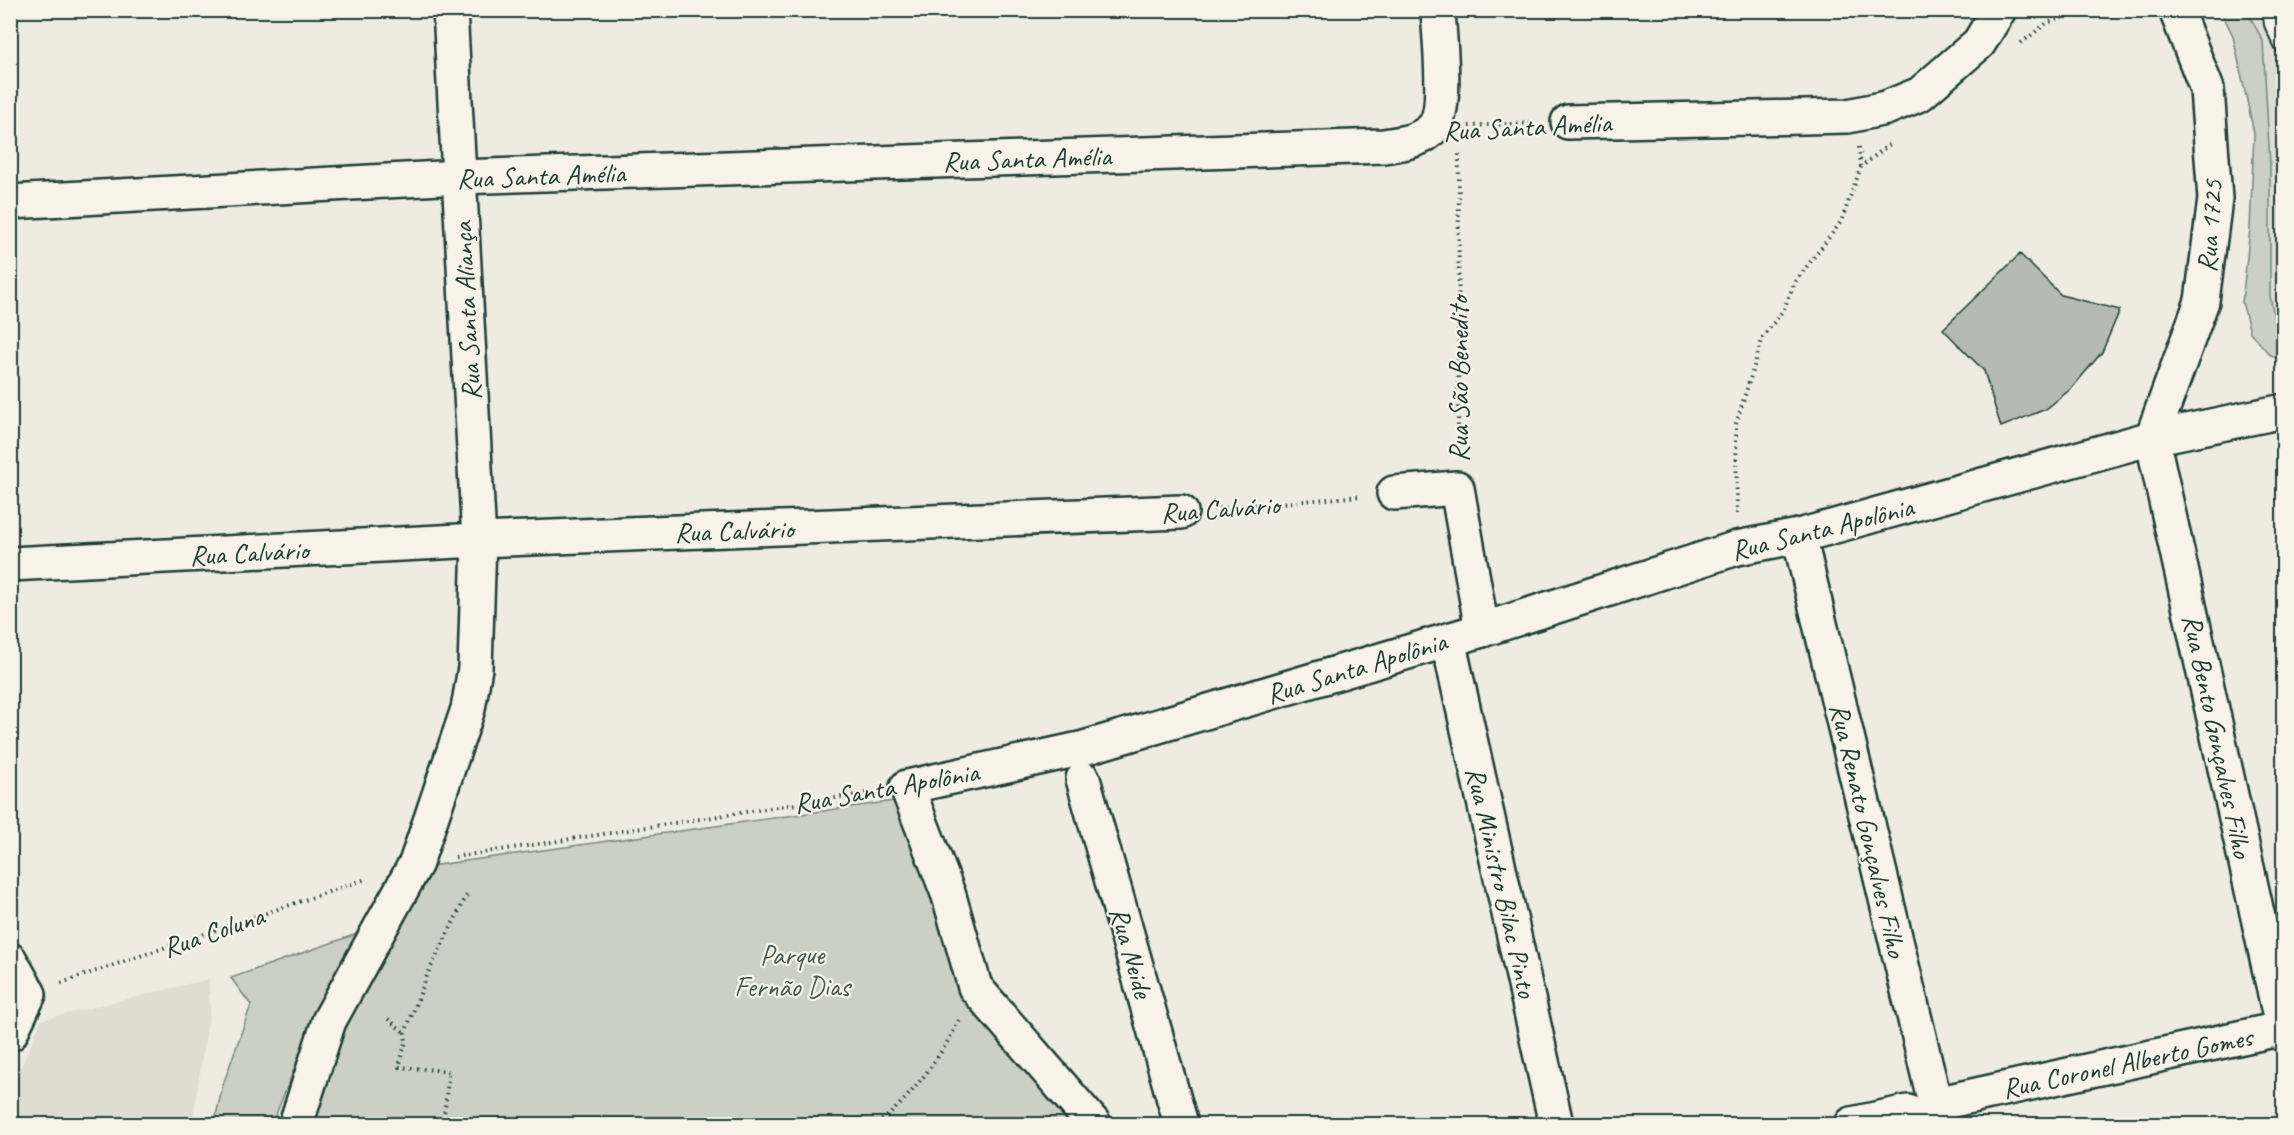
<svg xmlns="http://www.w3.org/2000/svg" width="2294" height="1135" viewBox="0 0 2294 1135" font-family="Caveat,sans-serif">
<rect width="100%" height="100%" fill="#eeece1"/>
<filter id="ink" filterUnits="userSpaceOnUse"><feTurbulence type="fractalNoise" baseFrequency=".0167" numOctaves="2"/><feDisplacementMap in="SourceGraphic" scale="12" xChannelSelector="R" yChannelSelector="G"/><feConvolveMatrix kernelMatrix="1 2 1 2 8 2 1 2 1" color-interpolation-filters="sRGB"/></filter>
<g filter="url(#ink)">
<g fill="#ddddd2">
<polygon points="2221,11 2283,11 2283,362 2269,354 2250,332 2242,302 2250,229 2254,133 2233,36"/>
<polygon points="209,979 210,1009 192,1124 11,1124 11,1090 41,1020"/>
</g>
<g fill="#cccfc4" stroke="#76867c" stroke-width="1.5">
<polygon points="2221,11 2247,11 2263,41 2270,165 2270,296 2276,327 2283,330 2283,362 2269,354 2250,332 2242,302 2250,229 2254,133 2233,36"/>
<polygon points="901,800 957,975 1080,1124 307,1124 340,1023 423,867"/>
<polygon points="362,932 314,1020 272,1124 214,1124 223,1085 251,1005 231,978"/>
</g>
<polygon fill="#b5bbb0" stroke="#1f3d34" stroke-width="1.5" points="2020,254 2061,295 2120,310 2102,352 2072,388 2046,409 2001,427 1984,371 1943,329"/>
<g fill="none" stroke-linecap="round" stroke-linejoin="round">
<defs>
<polyline id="service" points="2272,10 2274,24 2284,45"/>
<g id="minor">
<polyline points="2176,10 2207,89 2215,199 2202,301 2152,438 2284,1035"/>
<polyline points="1568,122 1848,116 1886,108 1920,94 1979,43 1999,10"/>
<path d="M10,202L459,177L1384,146C1401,143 1419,142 1432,129C1449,112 1439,36 1438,10"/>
<polyline points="1394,493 1457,488 1482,630"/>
<polyline points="1799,536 1940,1124"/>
<polyline points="10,564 479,540 1181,512"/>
<polyline points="1448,640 1556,1124"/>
<polyline points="1083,779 1181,1124"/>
<polyline points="10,960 29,994 10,1034"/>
<polyline points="1935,1104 2284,1028"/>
<polyline points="296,1124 329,1021 416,863 468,709 475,668 479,540 450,10"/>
<polyline points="1094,1124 975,987 949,896 907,787 1084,748 1482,630 1737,548 1799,536 2152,438 2284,411"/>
<polyline points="1852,1124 1908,1112"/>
</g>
</defs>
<use href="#service" stroke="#1f3d34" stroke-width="22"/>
<use href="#minor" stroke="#1f3d34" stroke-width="38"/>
<g stroke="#1f3d34" stroke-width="4" stroke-dasharray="1.5 4.5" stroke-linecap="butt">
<polyline points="2021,43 2047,23 2069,15 2076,10"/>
<polyline points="1469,126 1534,123"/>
<polyline points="1859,147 1861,166"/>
<polyline points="1458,456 1459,151"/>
<polyline points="1213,509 1361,496"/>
<polyline points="1737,514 1736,424 1763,337 1784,309 1795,282 1841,222 1861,167 1891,143"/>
<polyline points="455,857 874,792"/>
<polyline points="61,983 366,879"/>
<polyline points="388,1019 405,1033"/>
<polyline points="443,1124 449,1071 399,1067 406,1041 405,1033 428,973 468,893"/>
<path d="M870,1124C877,1121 886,1118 891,1113C915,1091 946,1049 959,1020"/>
</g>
<use href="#service" stroke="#f7f3e8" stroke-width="18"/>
<use href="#minor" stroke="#f7f3e8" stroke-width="33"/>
</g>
</g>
<g text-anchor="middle" stroke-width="4.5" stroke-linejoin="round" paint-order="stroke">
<g font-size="28" fill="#1f3d34" stroke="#f7f3e8">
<text transform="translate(1527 126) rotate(-3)" y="10">Rua Santa Amélia</text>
<text transform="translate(1027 158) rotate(-2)" y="10">Rua Santa Amélia</text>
<text transform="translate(541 175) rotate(-2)" y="10">Rua Santa Amélia</text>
<text transform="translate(2209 226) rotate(-86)" y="10">Rua 1725</text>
<text transform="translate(466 311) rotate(-93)" y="10">Rua Santa Aliança</text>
<text transform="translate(1458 379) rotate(-90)" y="10">Rua São Benedito</text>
<text transform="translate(1220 508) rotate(-4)" y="10">Rua Calvário</text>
<text transform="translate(1822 528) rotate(-14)" y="10">Rua Santa Apolônia</text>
<text transform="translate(734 530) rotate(-2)" y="10">Rua Calvário</text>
<text transform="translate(249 552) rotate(-3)" y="10">Rua Calvário</text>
<text transform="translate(1356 667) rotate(-17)" y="10">Rua Santa Apolônia</text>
<text transform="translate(2218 736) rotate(78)" y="10">Rua Bento Gonçalves Filho</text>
<text transform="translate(886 787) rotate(-10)" y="10">Rua Santa Apolônia</text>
<text transform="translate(1869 830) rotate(77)" y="10">Rua Renato Gonçalves Filho</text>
<text transform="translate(1502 882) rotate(77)" y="10">Rua Ministro Bilac Pinto</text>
<text transform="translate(213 931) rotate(-19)" y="10">Rua Coluna</text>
<text transform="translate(1132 952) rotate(74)" y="10">Rua Neide</text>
<text transform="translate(2127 1062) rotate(-12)" y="10">Rua Coronel Alberto Gomes</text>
</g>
<g font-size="28" fill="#425a51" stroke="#f7f3e8">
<text x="792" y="964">Parque<tspan x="792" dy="32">Fernão Dias</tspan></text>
</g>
</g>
<rect width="2294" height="1135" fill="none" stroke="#f7f3e8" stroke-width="36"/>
<rect x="18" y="18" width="2258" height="1099" fill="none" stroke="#1f3d34" stroke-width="2" filter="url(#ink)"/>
</svg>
